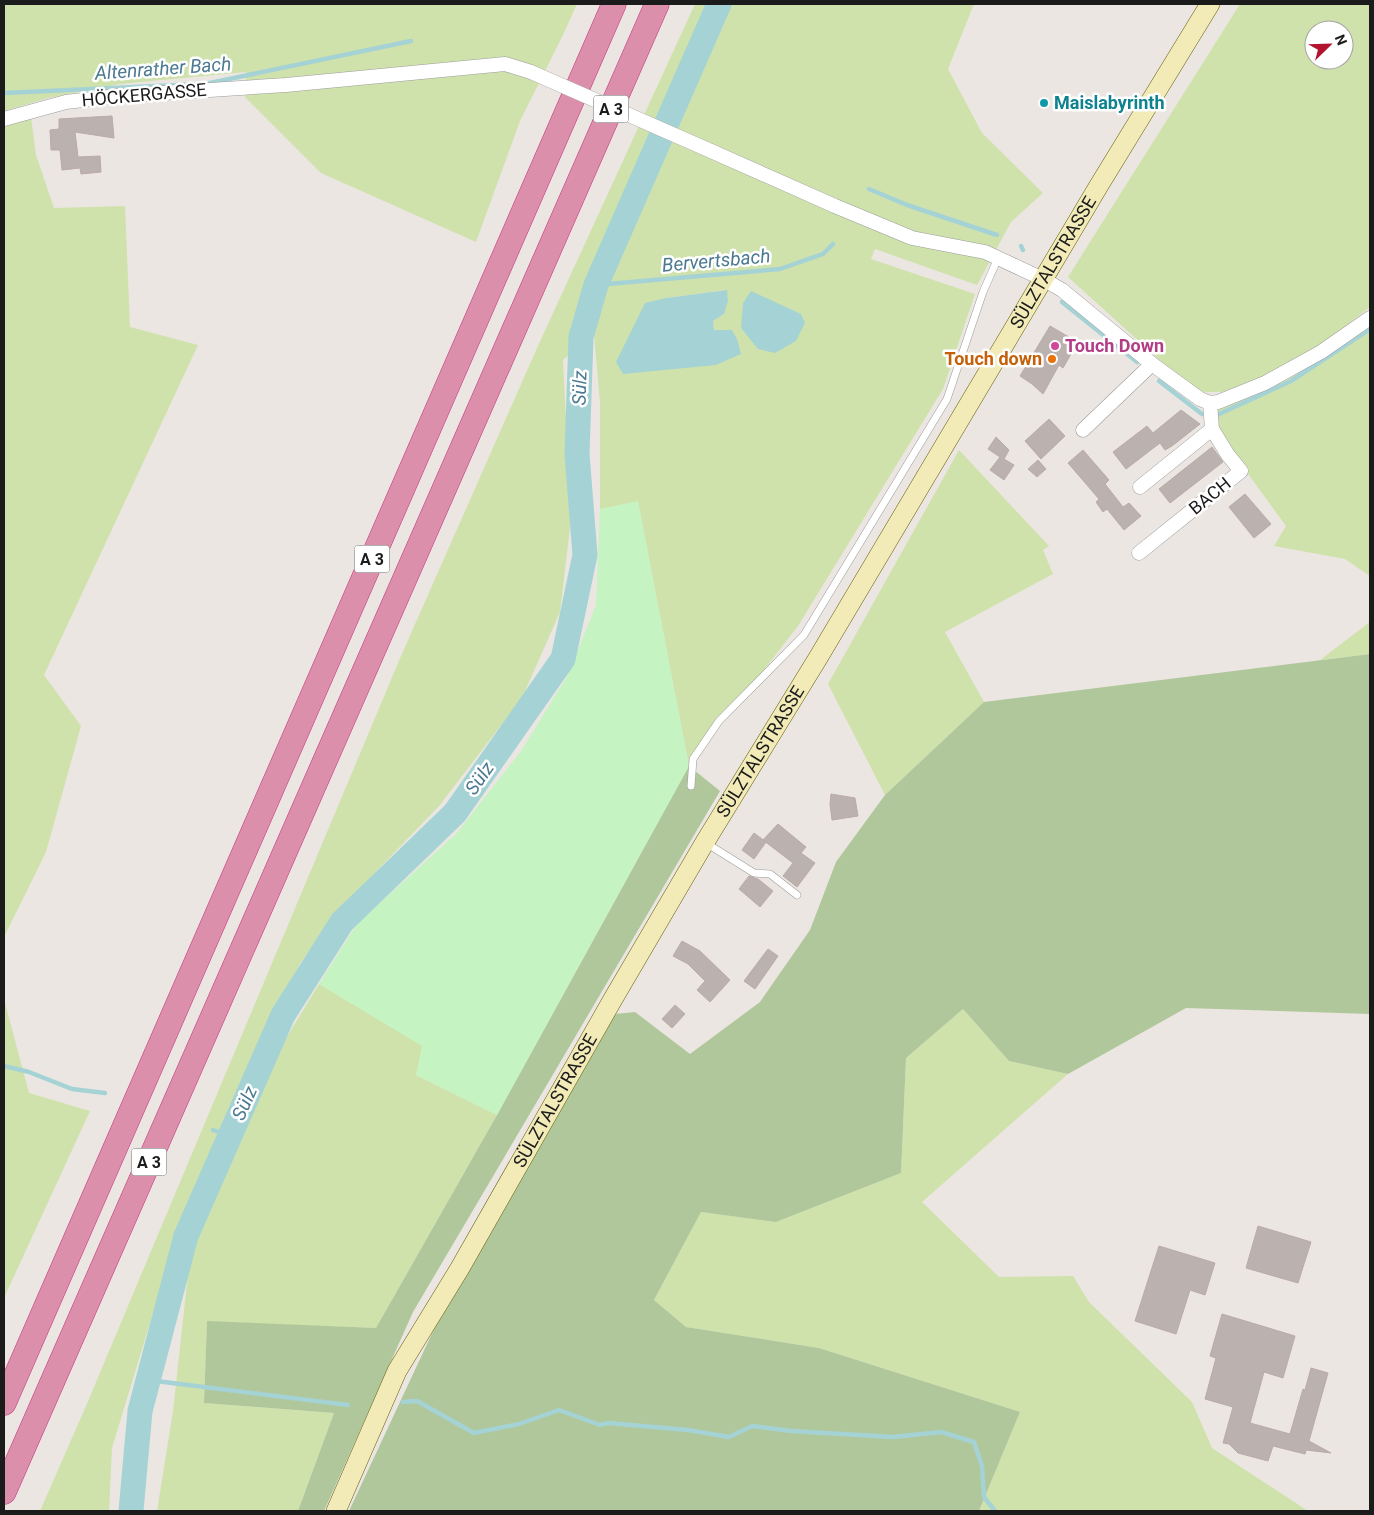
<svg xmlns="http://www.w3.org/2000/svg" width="1374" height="1515" viewBox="0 0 1374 1515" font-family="Roboto,sans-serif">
<rect width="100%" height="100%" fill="#ebe6e1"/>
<g fill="#cfe2ab" fill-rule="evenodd">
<polygon points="4,4 577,4 563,35 520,121 476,242 321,173 245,97 246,72 120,84 48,98 4,111"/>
<path d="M695,4H974L948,69L982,133L1043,193L1011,222L977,285L875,249L871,259L975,294L943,389L798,626L689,766L638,502L600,509V403L594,335L563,360L571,519L560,612L522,698L439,806L345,904L301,962L252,1056L177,1234L112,1448L109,1511H40L86,1406L401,656L537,348ZM727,290L724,314L713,321L714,330L666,298ZM787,308L801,314L796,341L775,352L759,349Z"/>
<path d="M1240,4H1370V307L1327,340L1266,377L1222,392H1204L1185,383L1068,277ZM1314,30H1344V60H1314Z"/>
<polygon points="31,117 36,155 54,208 125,206 130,327 198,345 44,675 81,726 46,852 4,937 4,127"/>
<polygon points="1370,327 1370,576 1345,559 1274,546 1286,526 1240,463 1215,420 1217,408 1288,379 1311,366"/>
<polygon points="959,450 1049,546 1043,550 1053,574 945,632 984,702 885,795 828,684"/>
<polygon points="1370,622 1370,654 1320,660"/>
<polygon points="319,984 423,1046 416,1075 497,1115 376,1328 207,1322 204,1403 334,1413 298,1511 157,1511 173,1411 190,1256 285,1040"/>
<polygon points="4,999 29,1093 90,1111 4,1298"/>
<polygon points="963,1009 1009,1061 1068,1074 922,1202 999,1277 1073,1276 1089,1302 1192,1402 1212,1448 1308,1511 979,1511 1020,1412 819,1348 686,1327 654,1300 701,1212 776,1222 901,1173 906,1058"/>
</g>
<g fill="#afc79a">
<polygon points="1370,654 1370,1014 1186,1008 1068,1074 1009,1061 963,1009 906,1058 901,1173 776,1222 701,1212 654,1300 686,1327 819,1348 1020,1412 979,1511 349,1511 436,1325 615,1014 635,1012 690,1054 760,1002 810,930 836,862 885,795 984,702"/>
<polygon points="689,766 720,791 413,1312 324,1511 298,1511 334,1413 204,1403 207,1321 376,1328 497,1115"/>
</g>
<polygon fill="#c5f3c1" points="638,501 689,766 497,1115 416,1075 422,1046 319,984 357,924 457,833 521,751 568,675 596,605 600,509"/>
<g fill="#a5d3d5">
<polygon points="727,290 728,301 724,314 713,321 714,330 732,330 737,339 741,354 716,365 623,374 616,362 645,303 666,298"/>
<polygon points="751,291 801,314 805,323 796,341 775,353 758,349 741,328 743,303"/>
</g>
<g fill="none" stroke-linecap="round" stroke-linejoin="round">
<g stroke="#a5d3d5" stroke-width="4.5">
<polyline points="210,83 411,41"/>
<polyline points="4,93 200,84"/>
<polyline points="869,189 907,205 997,235"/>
<polyline points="1021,246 1023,250"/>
<polyline points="596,285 780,269 823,254 833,244"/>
<polyline points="1062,302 1137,362"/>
<polyline points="1159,381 1202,414"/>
<polyline points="1219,414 1291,381 1370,329"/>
<polyline points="4,1066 29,1072 72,1089 105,1093"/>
<polyline points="213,1130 230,1136"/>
<polyline points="148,1380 348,1405"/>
<polyline points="403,1402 417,1401 474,1433 519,1424 559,1410 600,1425 608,1423 688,1430 729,1437 752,1426 791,1431 893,1437 941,1432 974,1442 982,1466 984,1497 995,1511"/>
</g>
<polyline stroke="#a5d3d5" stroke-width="25" points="131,1511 140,1411 186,1236 283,1015 342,922 455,813 563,659 585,555 577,454 581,337 596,285 719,4"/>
</g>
<g fill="#bbb1ae" stroke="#bbaba5">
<polygon points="112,116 114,138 75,132 78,157 100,156 101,172 81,174 80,168 62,170 60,150 51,150 50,130 59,129 59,119"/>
<polygon points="1050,326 1074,340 1067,352 1071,354 1063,368 1059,365 1043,394 1032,384 1020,376"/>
<polygon points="1181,410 1200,424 1172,446 1165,450 1160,443 1126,469 1113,452 1147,426 1153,433"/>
<polygon points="1049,419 1065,436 1041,459 1025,441"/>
<polygon points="996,437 1009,450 1004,459 1014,465 1004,480 990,470 1000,457 988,449"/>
<polygon points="1212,447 1223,462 1170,503 1159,489"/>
<polygon points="1083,450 1109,480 1105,484 1123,507 1129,503 1141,516 1124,530 1107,509 1103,512 1096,502 1099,499 1068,463"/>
<polygon points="1038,460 1046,469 1037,477 1028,469"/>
<polygon points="1245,494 1271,524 1254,538 1229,507"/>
<polygon points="831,794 855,798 858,816 832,820 830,804"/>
<polygon points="778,824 806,847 801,853 815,863 797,887 783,876 793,863 763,840"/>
<polygon points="754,833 766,842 754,859 742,850"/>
<polygon points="749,876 758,879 773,891 760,907 739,889"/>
<polygon points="682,941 700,951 730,980 710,1002 697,990 705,981 688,964 673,956"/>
<polygon points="768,949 778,956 755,989 744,981"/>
<polygon points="675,1005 685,1014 672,1028 662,1019"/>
<polygon points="1258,1226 1311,1242 1298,1283 1246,1268"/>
<polygon points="1159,1246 1215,1263 1205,1295 1190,1290 1176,1334 1135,1321"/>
<polygon points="1222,1314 1295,1336 1283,1378 1264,1372 1250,1423 1290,1434 1303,1389 1305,1390 1311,1368 1328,1373 1309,1441 1331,1453 1306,1450 1305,1454 1273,1446 1268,1461 1238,1453 1229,1444 1223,1443 1233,1407 1205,1399 1216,1358 1210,1356"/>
</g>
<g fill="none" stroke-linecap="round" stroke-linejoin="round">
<defs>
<g id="service">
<polyline points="691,786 693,759 719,721 804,635 947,399 983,292 998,258"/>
<polyline points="706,843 754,873 770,874 797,895"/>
</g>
<g id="minor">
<polyline points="4,119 66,102 117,96 286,85 505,64 531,72"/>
<polyline points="711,151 835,206 912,238 985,252 1043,279 1062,290 1152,364 1189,391 1200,399 1210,403 1218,402 1265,383 1321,352 1370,318"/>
<polyline points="1083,430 1152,364"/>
<polyline points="1140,487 1212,429"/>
<polyline points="1139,553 1241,471 1228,455 1212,429 1210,403"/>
</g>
<g id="secondary">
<path id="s1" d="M336,1511L397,1371L460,1268L613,999L705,842L818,658L1098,187L1210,4"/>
</g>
<g id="motorway">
<polyline points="4,1403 614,4"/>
<polyline points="4,1492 657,4"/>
</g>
</defs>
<use href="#service" stroke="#9c9c9c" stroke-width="8"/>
<use href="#minor" stroke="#9c9c9c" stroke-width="15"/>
<use href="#secondary" stroke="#65600f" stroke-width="20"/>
<use href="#motorway" stroke="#c4347e" stroke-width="25"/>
<use href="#service" stroke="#fff" stroke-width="7"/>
<use href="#minor" stroke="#fff" stroke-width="14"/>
<use href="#secondary" stroke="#f2ebb8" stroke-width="19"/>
<use href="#motorway" stroke="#dc8fab" stroke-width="24"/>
<defs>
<polyline id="minor-bridge" points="531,72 711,151"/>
</defs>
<use href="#minor-bridge" stroke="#9c9c9c" stroke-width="15" stroke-linecap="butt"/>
<use href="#minor-bridge" stroke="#fff" stroke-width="14"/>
</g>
<circle fill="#0f9aa8" stroke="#fff" stroke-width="2" cx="1044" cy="103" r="5"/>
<circle fill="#d1479c" stroke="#fff" stroke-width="2" cx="1055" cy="346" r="5"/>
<circle fill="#e8710a" stroke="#fff" stroke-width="2" cx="1052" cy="359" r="5"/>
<g text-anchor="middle" stroke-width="5" stroke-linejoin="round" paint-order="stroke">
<g fill="#fff" stroke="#5f5f5f" stroke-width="1">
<rect x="593.5" y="95.5" width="35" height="27" rx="4"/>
<rect x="354.5" y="545.5" width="35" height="27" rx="4"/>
<rect x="131.5" y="1148.5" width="35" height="27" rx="4"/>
</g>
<g font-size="16" font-weight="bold" fill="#1b1b1b">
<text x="611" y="115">A 3</text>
<text x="372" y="565">A 3</text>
<text x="149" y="1168">A 3</text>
</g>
<g font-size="18" fill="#1b1b1b" stroke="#fff">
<text transform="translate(144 95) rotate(-5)" y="6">HÖCKERGASSE</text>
<text dy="6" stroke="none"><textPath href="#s1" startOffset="1441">SÜLZTALSTRASSE</textPath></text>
<text transform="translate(1210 496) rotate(-39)" y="6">BACH</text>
<text dy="6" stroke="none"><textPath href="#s1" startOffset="871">SÜLZTALSTRASSE</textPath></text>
<text dy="6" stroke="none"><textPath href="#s1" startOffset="466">SÜLZTALSTRASSE</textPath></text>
</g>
<g font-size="18" font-weight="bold" fill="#0d838f" stroke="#fff" text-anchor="start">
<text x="1054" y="109">Maislabyrinth</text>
</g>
<g font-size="18" font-weight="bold" fill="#b23c85" stroke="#fff" text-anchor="start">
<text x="1065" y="352">Touch Down</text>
</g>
<g font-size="18" font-weight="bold" fill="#c56008" stroke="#fff" text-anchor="end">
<text x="1042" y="365">Touch down</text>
</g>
<g font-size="19" font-style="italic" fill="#4c7a92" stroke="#fff">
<text transform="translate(163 68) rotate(-4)" y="7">Altenrather Bach</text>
<text transform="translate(716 260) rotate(-5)" y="7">Bervertsbach</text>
<text transform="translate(579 388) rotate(-88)" y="7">Sülz</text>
<text transform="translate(479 778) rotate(-55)" y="7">Sülz</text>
<text transform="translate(244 1103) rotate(-66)" y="7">Sülz</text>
</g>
</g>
<rect width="1374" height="1515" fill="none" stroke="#1b1b1b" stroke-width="10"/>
<g transform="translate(1329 45) rotate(67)"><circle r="24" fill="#ffffff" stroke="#a4a4a4"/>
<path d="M0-4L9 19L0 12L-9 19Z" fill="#b3132e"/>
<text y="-8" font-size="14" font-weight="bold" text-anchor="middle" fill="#1b1b1b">N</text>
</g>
</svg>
